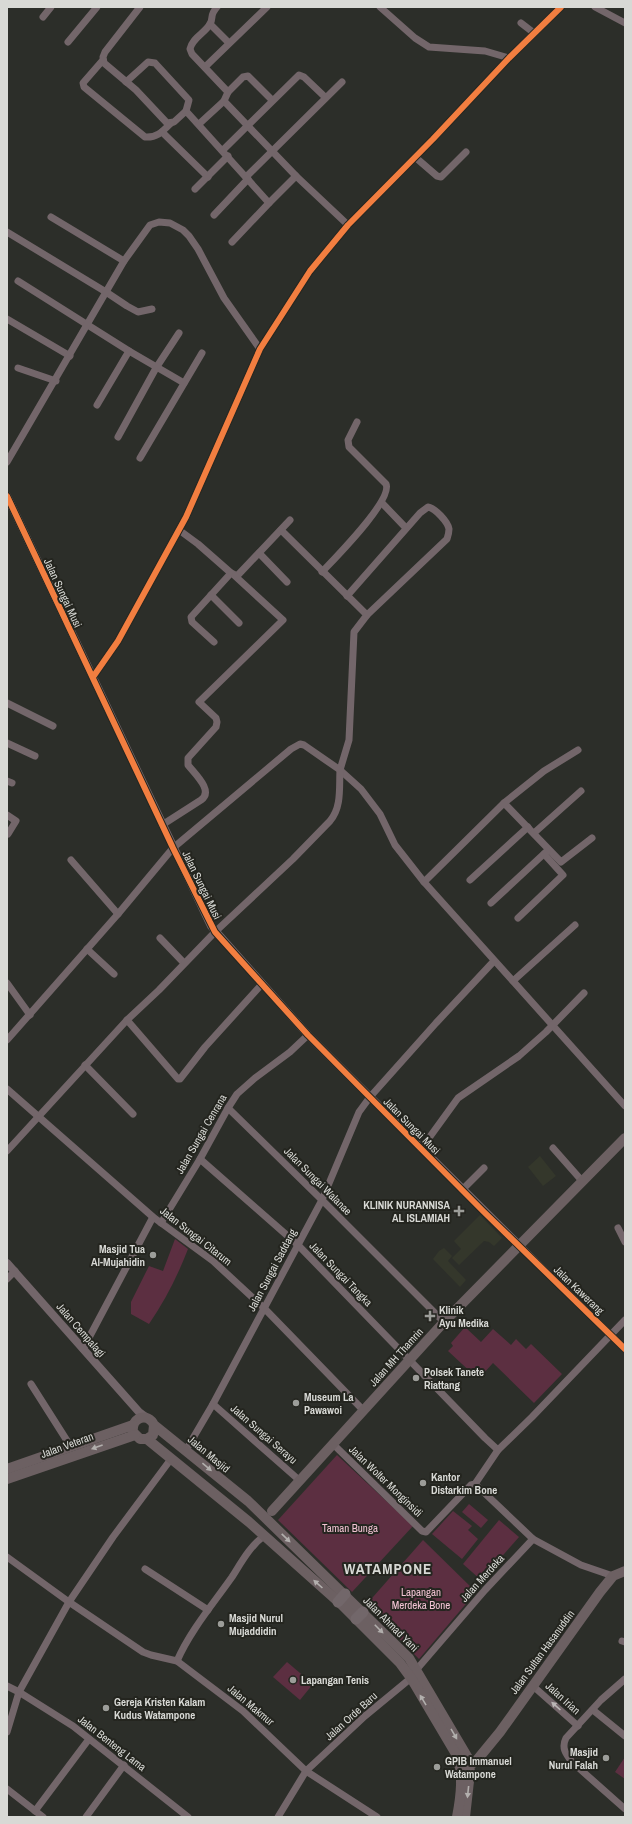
<svg xmlns="http://www.w3.org/2000/svg" width="632" height="1824" viewBox="0 0 632 1824" font-family="'Archivo Narrow',sans-serif">
<rect width="100%" height="100%" fill="#2c2e29"/>
<g fill="#34372b">
<polygon points="540,1156 556,1176 543,1186 528,1167"/>
<polygon points="480,1215 502,1238 494,1246 489,1242 484,1241 459,1265 452,1258 461,1249 454,1241"/>
<polygon points="444,1248 452,1256 448,1261 466,1280 460,1287 433,1259 439,1251"/>
</g>
<g fill="#5c2f41">
<path d="M175,1239L188,1249C178,1275 165,1301 149,1324L131,1314V1302L149,1266L163,1271Z"/>
<polygon points="465,1327 481,1342 493,1329 511,1345 516,1339 526,1349 531,1344 562,1374 534,1403 493,1363 483,1374 480,1372 476,1377 448,1351 453,1346 451,1343"/>
<polygon points="337,1455 413,1526 352,1592 278,1520"/>
<polygon points="469,1504 488,1520 481,1528 462,1512"/>
<polygon points="453,1511 472,1526 468,1530 478,1539 462,1559 432,1534"/>
<polygon points="499,1520 519,1537 481,1580 463,1564"/>
<polygon points="423,1540 476,1592 419,1659 366,1605"/>
<polygon points="287,1662 313,1684 300,1700 273,1677"/>
<polygon points="625,1757 625,1779 615,1772"/>
</g>
<g fill="none" stroke-linecap="round" stroke-linejoin="round">
<g stroke="#73666a" stroke-width="7">
<polyline points="140,7 105,52 103,57 104,63 136,90 167,123 174,122 186,111 269,203 296,176"/>
<polyline points="380,7 415,38 429,47 485,51 509,58"/>
<polyline points="595,7 625,23"/>
<polyline points="43,17 51,7"/>
<polyline points="521,23 534,33"/>
<polyline points="210,24 229,43"/>
<polyline points="68,42 97,7"/>
<path d="M103,60L83,83L84,87L145,137C157,138 163,131 171,123"/>
<polyline points="205,67 267,7"/>
<polyline points="126,82 148,62 155,63 189,100 186,111"/>
<polyline points="228,92 243,77 248,76 272,100"/>
<polyline points="224,101 296,176 348,225"/>
<path d="M199,124L224,101L228,92L192,54L190,49C192,38 205,33 210,24C214,17 209,16 217,7"/>
<polyline points="162,132 208,177"/>
<polyline points="223,150 299,75 304,77 325,97"/>
<polyline points="415,157 437,176 441,177 466,152"/>
<polyline points="246,177 342,82"/>
<polyline points="195,189 228,156"/>
<polyline points="214,215 248,179"/>
<polyline points="51,217 124,261"/>
<polyline points="7,232 106,292 127,306 138,312 152,309"/>
<polyline points="232,242 269,203"/>
<polyline points="18,281 129,351 97,405"/>
<polyline points="7,319 70,356"/>
<polyline points="129,351 184,383"/>
<polyline points="18,368 56,381"/>
<polyline points="118,437 156,368 179,333"/>
<polyline points="140,458 202,353"/>
<polyline points="7,462 124,261 150,225 159,222 170,223 183,230 189,236 198,249 224,298 260,349"/>
<polyline points="382,503 406,528"/>
<polyline points="179,530 198,544 231,573 237,576 290,520"/>
<polyline points="281,530 367,615 354,632 349,740 340,770 361,789 380,814 395,845 424,882 625,1106"/>
<polyline points="259,553 287,582"/>
<path d="M322,572C335,558 393,500 386,484L349,447L348,440L357,422"/>
<polyline points="211,595 239,623"/>
<path d="M347,596L420,513L428,507C435,508 448,522 449,529C449,533 448,536 447,539L367,615"/>
<polyline points="214,642 192,622 191,617 231,573"/>
<polyline points="93,677 118,641 186,517 260,349 310,271 348,225 433,139 509,58 561,7"/>
<polyline points="7,703 53,726"/>
<polyline points="7,743 35,756"/>
<polyline points="7,781 12,783"/>
<polyline points="504,803 561,862 592,838"/>
<polyline points="7,815 16,821 8,834"/>
<path d="M162,825L201,800C214,791 195,774 188,765V758L216,727L217,722L216,718L199,702L283,620L235,576"/>
<polyline points="534,833 581,791"/>
<polyline points="71,860 118,914"/>
<polyline points="470,880 528,827"/>
<polyline points="424,882 504,803 544,771 578,750"/>
<polyline points="491,903 547,851"/>
<polyline points="518,918 563,875 544,854"/>
<polyline points="160,938 184,963"/>
<polyline points="87,949 114,974"/>
<polyline points="513,981 575,925"/>
<polyline points="7,983 30,1015"/>
<polyline points="127,1020 178,1079 180,1079 205,1047 262,984"/>
<path d="M7,1040L118,914L173,848L291,749L300,744L304,745L340,770C339,787 342,807 330,821L293,859L215,932L159,990L127,1020L7,1151"/>
<polyline points="85,1065 133,1114"/>
<polyline points="7,1089 153,1217 213,1261 265,1309 363,1410"/>
<polyline points="228,1108 322,1200 444,1322"/>
<polyline points="553,1148 583,1182"/>
<polyline points="421,1149 458,1098 519,1056 546,1032 584,993"/>
<polyline points="200,1159 298,1245 485,1438 498,1450"/>
<polyline points="462,1190 484,1168"/>
<polyline points="161,1223 200,1159 228,1108 237,1094 255,1078 290,1052 308,1035"/>
<polyline points="618,1228 625,1242"/>
<polyline points="519,1245 625,1349"/>
<polyline points="7,1279 15,1271"/>
<polyline points="83,1349 153,1217"/>
<polyline points="31,1384 71,1447"/>
<polyline points="213,1404 299,1480"/>
<polyline points="333,1444 422,1531 426,1532 471,1485 475,1484 498,1450 532,1417 625,1320"/>
<polyline points="186,1450 213,1404 322,1200 359,1112 370,1097 436,1023 494,961"/>
<polyline points="475,1484 533,1539 581,1565 613,1576"/>
<polyline points="7,1557 69,1602 143,1652 151,1655 177,1661 243,1711 306,1771 377,1817"/>
<polyline points="145,1569 208,1610"/>
<polyline points="622,1641 625,1642"/>
<path d="M177,1661C190,1631 213,1604 232,1577C241,1563 250,1546 264,1536"/>
<polyline points="417,1669 485,1590 533,1539"/>
<path d="M625,1679L601,1700L566,1738C561,1748 566,1754 572,1762L625,1809"/>
<polyline points="7,1686 19,1692 73,1726 188,1817"/>
<polyline points="533,1686 578,1726"/>
<polyline points="593,1710 625,1736"/>
<polyline points="7,1732 19,1692 69,1602 113,1537 171,1459"/>
<polyline points="7,1789 43,1817"/>
<polyline points="35,1811 89,1739"/>
<polyline points="86,1817 124,1765"/>
<polyline points="278,1817 306,1771 365,1716 411,1678"/>
</g>
<g stroke="#73666a" stroke-width="8">
<polyline points="7,496 211,926 308,1035 519,1245"/>
<polyline points="7,1263 139,1412 147,1418"/>
</g>
<g stroke="#6c6062" stroke-width="10">
<path d="M154,1425L153,1435L147,1439H140L133,1432C131,1417 148,1412 154,1425L248,1501L409,1658L468,1758L470,1772L465,1817"/>
<path d="M147,1439L249,1522L342,1605L400,1663L411,1678L456,1754C464,1774 461,1796 457,1817"/>
<polyline points="7,1469 133,1425"/>
<polyline points="7,1479 135,1435"/>
<polyline points="272,1511 444,1322 625,1138"/>
<polyline points="465,1769 477,1760 500,1732 600,1592 613,1576 625,1571"/>
</g>
<g stroke="#72676a" stroke-width="11">
<polyline points="338,1602 345,1594"/>
<polyline points="356,1619 363,1612"/>
</g>
<defs>
<g id="cycleway">
<polyline points="7,496 173,848 215,932 308,1035 483,1211 625,1349"/>
<polyline points="93,677 118,641 186,517 260,349 310,271 348,225 433,139 509,58 561,7"/>
</g>
</defs>
<use href="#cycleway" stroke="#24251f" stroke-width="8"/>
<use href="#cycleway" stroke="#f27e40" stroke-width="6"/>
</g>
<defs><path id="oneway-solid" d="M-6-.8H1V-3.2L6.5 0L1 3.2V.8H-6Z"/></defs>
<g fill="#b2afad">
<use href="#oneway-solid" transform="translate(97 1447) rotate(160)"/>
<use href="#oneway-solid" transform="translate(207 1467) rotate(40)"/>
<use href="#oneway-solid" transform="translate(286 1538) rotate(44)"/>
<use href="#oneway-solid" transform="translate(318 1584) rotate(-138)"/>
<use href="#oneway-solid" transform="translate(379 1629) rotate(45)"/>
<use href="#oneway-solid" transform="translate(423 1700) rotate(-121)"/>
<use href="#oneway-solid" transform="translate(454 1734) rotate(60)"/>
<use href="#oneway-solid" transform="translate(468 1792) rotate(96)"/>
</g>
<use fill="#bab6b5" href="#oneway-solid" transform="translate(556 1706) rotate(-138)"/>
<g fill="#9c9d99" stroke="#24251f" stroke-width="1.5">
<path d="M457 1205h4v4h4v4h-4v4h-4v-4h-4v-4h4z"/>
<circle cx="153" cy="1255" r="4"/>
<path d="M428 1310h4v4h4v4h-4v4h-4v-4h-4v-4h4z"/>
<circle cx="416" cy="1378" r="4"/>
<circle cx="296" cy="1403" r="4"/>
<circle cx="423" cy="1483" r="4"/>
<circle cx="221" cy="1624" r="4"/>
<circle cx="293" cy="1680" r="4"/>
<circle cx="106" cy="1708" r="4"/>
<circle cx="606" cy="1758" r="4"/>
<circle cx="437" cy="1767" r="4"/>
</g>
<g text-anchor="middle" stroke-width="4" stroke-linejoin="round" paint-order="stroke">
<g font-size="11" fill="#d8d9d5" stroke="#24251f">
<text transform="translate(63 593) rotate(65)" y="4">Jalan Sungai Musi</text>
<text transform="translate(202 885) rotate(64)" y="4">Jalan Sungai Musi</text>
<text transform="translate(412 1126) rotate(45)" y="4">Jalan Sungai Musi</text>
<text transform="translate(201 1134) rotate(-60)" y="4">Jalan Sungai Cenrana</text>
<text transform="translate(318 1181) rotate(45)" y="4">Jalan Sungai Walanae</text>
<text transform="translate(196 1236) rotate(38)" y="4">Jalan Sungai Citarum</text>
<text transform="translate(272 1270) rotate(-62)" y="4">Jalan Sungai Saddang</text>
<text transform="translate(341 1274) rotate(46)" y="4">Jalan Sungai Tangka</text>
<text transform="translate(579 1290) rotate(44)" y="4">Jalan Kawerang</text>
<text transform="translate(81 1330) rotate(49)" y="4">Jalan Cempalagi</text>
<text transform="translate(396 1357) rotate(-48)" y="4">Jalan MH Thamrin</text>
<text transform="translate(264 1434) rotate(41)" y="4">Jalan Sungai Serayu</text>
<text transform="translate(67 1445) rotate(-20)" y="4">Jalan Veteran</text>
<text transform="translate(209 1454) rotate(40)" y="4">Jalan Masjid</text>
<text transform="translate(386 1481) rotate(44)" y="4">Jalan Wolter Monginsidi</text>
<text transform="translate(482 1578) rotate(-48)" y="4">Jalan Merdeka</text>
<text transform="translate(391 1624) rotate(45)" y="4">Jalan Ahmad Yani</text>
<text transform="translate(542 1652) rotate(-54)" y="4">Jalan Sultan Hasanuddin</text>
<text transform="translate(563 1698) rotate(42)" y="4">Jalan Irian</text>
<text transform="translate(251 1705) rotate(40)" y="4">Jalan Makmur</text>
<text transform="translate(351 1716) rotate(-42)" y="4">Jalan Orde Baru</text>
<text transform="translate(112 1743) rotate(38)" y="4">Jalan Benteng Lama</text>
</g>
<g font-size="11" font-weight="bold" fill="#d8d9d5" stroke="#24251f" text-anchor="start">
<text x="450" y="1209" text-anchor="end">KLINIK NURANNISA<tspan x="450" dy="13">AL ISLAMIAH</tspan></text>
<text x="145" y="1253" text-anchor="end">Masjid Tua<tspan x="145" dy="13">Al-Mujahidin</tspan></text>
<text x="439" y="1314">Klinik<tspan x="439" dy="13">Ayu Medika</tspan></text>
<text x="424" y="1376">Polsek Tanete<tspan x="424" dy="13">Riattang</tspan></text>
<text x="304" y="1401">Museum La<tspan x="304" dy="13">Pawawoi</tspan></text>
<text x="431" y="1481">Kantor<tspan x="431" dy="13">Distarkim Bone</tspan></text>
<text x="229" y="1622">Masjid Nurul<tspan x="229" dy="13">Mujaddidin</tspan></text>
<text x="301" y="1684">Lapangan Tenis</text>
<text x="114" y="1706">Gereja Kristen Kalam<tspan x="114" dy="13">Kudus Watampone</tspan></text>
<text x="598" y="1756" text-anchor="end">Masjid<tspan x="598" dy="13">Nurul Falah</tspan></text>
<text x="445" y="1765">GPIB Immanuel<tspan x="445" dy="13">Watampone</tspan></text>
</g>
<g font-size="11" fill="#f2c3d3" stroke="#24251f">
<text x="350" y="1532">Taman Bunga</text>
<text x="421" y="1596">Lapangan<tspan x="421" dy="13">Merdeka Bone</tspan></text>
</g>
<g font-size="15" font-weight="bold" letter-spacing="1" fill="#d8d9d5" stroke="#24251f">
<text x="388" y="1574">WATAMPONE</text>
</g>
</g>
<rect width="632" height="1824" fill="none" stroke="#d8d9d5" stroke-width="16"/>
</svg>
